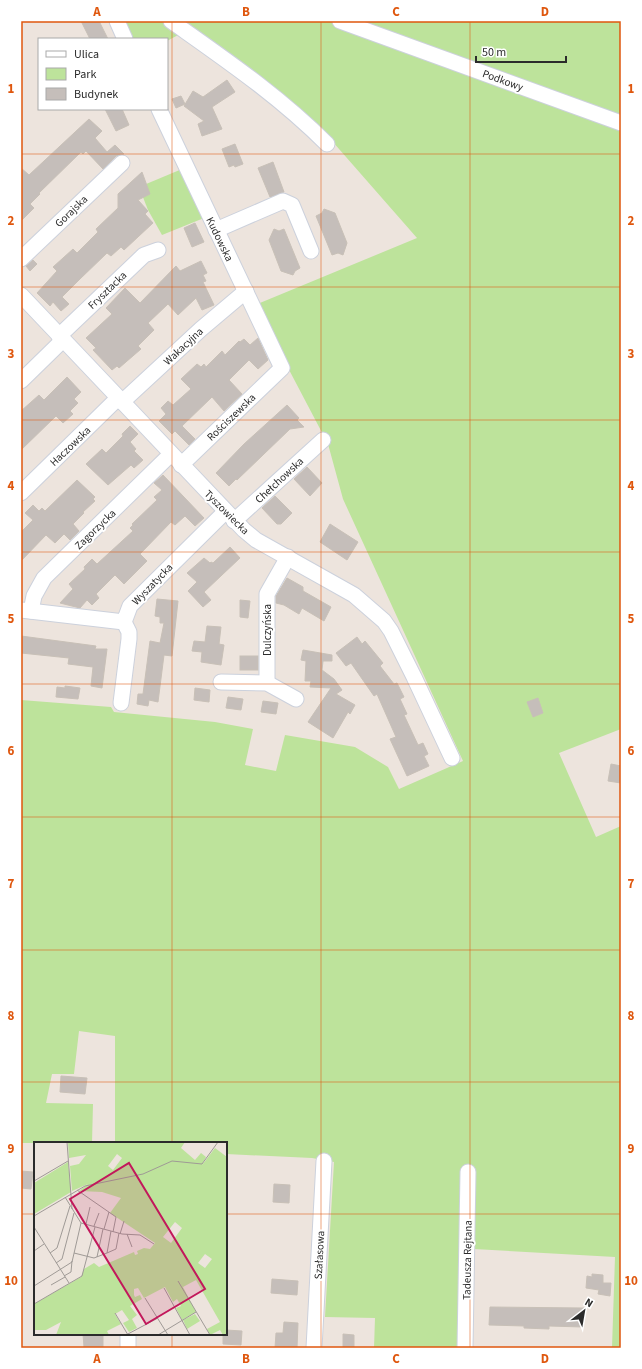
<svg xmlns="http://www.w3.org/2000/svg" width="642" height="1369" viewBox="0 0 642 1369" font-family="'Source Sans 3',sans-serif">
<rect width="100%" height="100%" fill="#ede4dd"/>
<g fill="#bde39b">
<polygon points="121,21 162,21 180,34 167,41 167,39 129,39"/>
<polygon points="177,21 621,21 621,729 559,753 596,837 621,826 621,1348 612,1348 615,1257 474,1249 470,1348 374,1348 375,1318 325,1317 334,1162 312,1158 226,1154 226,1143 115,1143 115,1036 79,1031 74,1074 52,1074 46,1103 93,1104 92,1143 21,1143 21,700 111,707 114,712 215,722 253,729 245,765 276,771 285,735 355,747 388,767 399,789 463,761 343,499 328,444 255,305 417,238 332,141"/>
<polygon points="182,169 204,218 162,235 148,210 139,187"/>
</g>
<g fill="#c5beba" stroke="#c8c0b7">
<polygon points="81,21 99,21 108,39 90,39"/>
<polygon points="227,80 235,92 212,107 222,129 202,136 198,124 204,121 184,106 193,91 203,97"/>
<polygon points="181,96 185,104 176,108 172,99"/>
<polygon points="105,109 122,109 129,125 116,131"/>
<polygon points="89,119 102,131 95,138 107,152 115,145 124,154 116,156 103,169 86,151 83,154 81,152 39,193 40,194 30,204 34,208 21,221 21,168 29,175"/>
<polygon points="235,144 243,164 235,167 234,165 229,167 222,149"/>
<polygon points="273,162 284,192 270,197 258,168"/>
<polygon points="142,172 150,194 138,200 148,211 145,214 153,223 124,250 121,247 111,256 107,253 80,279 62,297 69,304 61,311 53,302 50,306 37,293 57,271 53,267 73,249 77,253 98,232 96,229 118,208 118,194"/>
<polygon points="324,209 335,213 347,243 343,255 338,253 332,255 316,216 322,213"/>
<polygon points="195,223 204,242 192,247 184,228"/>
<polygon points="274,229 279,231 284,229 300,268 295,271 293,275 281,271 269,240"/>
<polygon points="33,260 37,264 30,271 26,266"/>
<polygon points="201,261 207,273 203,275 206,281 203,282 214,305 202,310 196,298 178,315 168,304 148,323 154,330 138,346 141,349 119,368 117,366 112,370 93,350 96,348 86,338 112,314 106,308 125,288 140,303 176,266 180,271"/>
<polygon points="258,338 268,360 258,369 249,360 229,380 242,394 224,411 212,397 182,426 195,439 189,445 175,431 172,434 159,421 166,414 161,408 168,401 173,405 191,389 181,379 197,364 201,367 204,364 206,367 222,351 225,355 239,341 240,342 244,339 250,345"/>
<polygon points="67,377 81,392 74,399 78,403 70,411 73,414 63,423 56,416 21,450 21,411 39,395 44,400"/>
<polygon points="287,405 299,418 297,420 304,427 290,429 237,480 236,479 229,486 216,473 244,444"/>
<polygon points="130,426 138,434 130,442 136,449 134,451 143,460 134,468 131,465 108,485 86,464 102,449 106,453 123,436 122,434"/>
<polygon points="307,467 322,483 310,496 294,479"/>
<polygon points="163,475 204,518 195,526 185,516 175,525 171,522 140,554 147,561 124,584 115,575 96,594 99,598 92,605 87,600 80,608 60,603 73,589 69,584 85,569 84,567 92,559 97,564 133,531 130,528 133,525 132,524 157,500 154,497 162,490 154,483"/>
<polygon points="77,480 95,497 93,499 95,501 83,512 84,513 73,524 79,531 70,540 64,534 55,543 46,535 21,561 21,532 33,520 25,513 33,505 39,511 42,508 45,511"/>
<polygon points="275,496 292,513 281,524 277,524 262,508"/>
<polygon points="330,524 358,542 347,560 320,542"/>
<polygon points="230,547 240,558 204,592 211,600 203,607 188,591 197,582 187,573 204,558 210,563 211,562 213,563"/>
<polygon points="287,578 303,587 303,591 331,607 324,621 302,608 299,614 284,605 276,603 276,596"/>
<polygon points="157,599 178,601 172,656 164,655 158,702 149,700 148,706 137,704 138,694 143,694 150,641 160,643 164,623 160,623 160,617 155,616"/>
<polygon points="240,600 250,601 248,618 240,617"/>
<polygon points="207,626 221,627 219,644 224,645 221,665 201,662 202,652 192,651 194,641 205,642"/>
<polygon points="21,636 96,646 95,649 107,649 102,688 91,686 93,667 68,664 69,658 21,653"/>
<polygon points="357,637 362,644 365,641 383,663 380,666 394,684 397,683 404,697 400,699 407,714 404,715 418,745 423,743 428,754 424,756 429,766 407,776 390,739 396,737 377,694 374,696 351,663 346,666 336,653"/>
<polygon points="303,650 332,655 332,661 323,661 322,670 334,679 342,690 336,694 355,705 350,714 348,712 333,738 308,722 331,688 310,687 311,681 305,681 306,661 301,660"/>
<rect x="240" y="656" width="18" height="14"/>
<polygon points="65,686 80,688 78,699 56,697 57,687 65,688"/>
<polygon points="195,688 210,690 209,702 194,700"/>
<polygon points="228,697 243,699 241,710 226,708"/>
<polygon points="538,698 543,713 533,717 527,702"/>
<polygon points="263,701 278,703 276,714 261,712"/>
<polygon points="611,764 621,766 621,783 608,781"/>
<polygon points="61,1076 87,1078 85,1094 60,1092"/>
<polygon points="21,1171 33,1172 31,1189 21,1188"/>
<polygon points="274,1184 290,1185 289,1203 273,1202"/>
<polygon points="592,1274 603,1275 603,1283 611,1283 610,1296 598,1294 599,1290 586,1288 587,1276 592,1277"/>
<polygon points="272,1279 298,1281 297,1295 271,1293"/>
<polygon points="490,1307 584,1308 583,1327 549,1326 549,1329 524,1328 524,1326 489,1325"/>
<polygon points="284,1322 298,1323 297,1348 275,1348 276,1333 283,1333"/>
<polygon points="226,1330 242,1331 241,1345 223,1344 223,1334 226,1334"/>
<polygon points="83,1334 103,1334 103,1348 84,1347"/>
<polygon points="343,1334 354,1335 354,1348 343,1348"/>
</g>
<g fill="none" stroke-linecap="round" stroke-linejoin="round">
<defs>
<g id="minor">
<polyline points="117,21 125,39"/>
<path d="M171,21C226,60 279,96 327,144"/>
<polyline points="340,21 621,123"/>
<polyline points="159,109 282,368 181,465"/>
<polyline points="216,230 283,201 292,205 311,251"/>
<polyline points="21,259 122,163"/>
<polyline points="21,295 244,530 256,540 354,595 384,621 391,631 414,677 452,758"/>
<polyline points="59,336 144,255 158,250"/>
<polyline points="21,381 63,340"/>
<polyline points="122,402 201,329 246,291"/>
<polyline points="21,493 118,398"/>
<polyline points="234,521 323,440"/>
<polyline points="21,610 124,622 130,606 225,512"/>
<polyline points="31,611 34,596 44,578 171,454"/>
<polyline points="221,682 267,683 296,699"/>
<polyline points="267,683 267,594 288,557"/>
<polyline points="121,703 129,639 129,632 124,622"/>
<polyline points="128,1334 128,1348"/>
<polyline points="314,1348 324,1161"/>
<polyline points="465,1348 468,1172"/>
</g>
</defs>
<use href="#minor" stroke="#ccd1dc" stroke-width="17"/>
<use href="#minor" stroke="#fff" stroke-width="15"/>
</g>
<path fill="none" stroke="#df570e" stroke-width="1" stroke-opacity="0.55" d="M172,21V1143M321,21V1348M470,21V1348M21,154H621M21,287H621M21,420H621M21,552H621M21,684H621M21,817H621M21,950H621M21,1082H621M21,1214H35M226,1214H621M172,1334V1348"/>
<g text-anchor="middle" stroke-width="4" stroke-linejoin="round" paint-order="stroke">
<g font-size="11" fill="#2b2b2b" stroke="#fff">
<text transform="translate(503 80) rotate(20)" y="4">Podkowy</text>
<text transform="translate(71 211) rotate(-44)" y="4">Gorajska</text>
<text transform="translate(220 239) rotate(64)" y="4">Kudowska</text>
<text transform="translate(107 290) rotate(-44)" y="4">Frysztacka</text>
<text transform="translate(183 346) rotate(-43)" y="4">Wakacyjna</text>
<text transform="translate(231 417) rotate(-44)" y="4">Rościszewska</text>
<text transform="translate(70 446) rotate(-44)" y="4">Haczowska</text>
<text transform="translate(279 480) rotate(-43)" y="4">Chełchowska</text>
<text transform="translate(227 512) rotate(45)" y="4">Tyszowiecka</text>
<text transform="translate(95 529) rotate(-44)" y="4">Zagorzycka</text>
<text transform="translate(152 584) rotate(-46)" y="4">Wyszatycka</text>
<text transform="translate(267 630) rotate(-90)" y="4">Dulczyńska</text>
<text transform="translate(319 1255) rotate(-87)" y="4">Szałasowa</text>
<text transform="translate(467 1260) rotate(-89)" y="4">Tadeusza Rejtana</text>
</g>
</g>
<g transform="translate(34 1142)">
<rect width="193" height="193" fill="#ede4dd"/>
<path d="M34,0H151L147,6L161,18L167,11L172,15L168,23L181,6L193,15V193H189L186,188L176,193L173,187L186,180L162,138L149,145L162,170L148,178L142,166L147,164L143,157L139,160L131,145L110,156L104,146L100,147V153L101,155L106,153L108,157L96,164L103,173L98,177L103,186L95,190L89,181L95,178L88,168L81,172L87,182L73,189L75,193H22L27,180L12,188H1L0,162L47,135L50,127L60,121L65,125L100,110L101,113L104,112L103,109L110,106L116,107L121,101L76,71L87,56L68,50L45,49L54,42L38,49L36,24L45,22L52,13L35,16ZM83,12L88,16L79,28L74,24ZM141,80L148,86L137,101L129,95ZM171,112L178,117L171,126L164,121ZM34,20L37,50L0,72V41ZM161,172L166,179L153,187L149,178Z" fill="#bde39b" fill-rule="evenodd"/>
<path fill="none" stroke="#9f9a96" stroke-width="1" d="M33,0L38,67M0,39L34,19M43,48L82,75L79,90M31,55L47,81L88,92L106,93L120,102M0,74L51,44L109,32L138,19L168,22L184,0M52,82L56,65M60,84L65,71M0,85L35,141M70,87L75,70M86,92L90,79M93,92L98,105M0,109L10,102M16,111L23,106L36,64M40,111L60,116L73,111L82,107L85,91M73,111L77,89M63,115L69,87M22,121L28,117L40,71M30,134L37,130L38,119M144,139L176,193M17,143L31,135M0,144L38,120L47,81M130,146L156,193M111,156L134,193M0,162L48,134L61,85M81,171L94,193M92,193L124,176M124,193L162,170"/>
<path fill="#c2185b" fill-opacity="0.15" stroke="#c2185b" stroke-width="2" d="M95,21L171,147L112,182L36,57Z"/>
<rect width="193" height="193" fill="none" stroke="#2b2b2b" stroke-width="2"/>
</g>
<rect width="642" height="1369" fill="none" stroke="#ffffff" stroke-width="44"/>
<rect x="38" y="38" width="130" height="72" fill="#ffffff" stroke="#aaaaaa"/>
<rect x="46" y="51" width="20" height="6" fill="#ffffff" stroke="#aaaaaa"/>
<text x="74" y="58" font-size="12" fill="#2b2b2b">Ulica</text>
<rect x="46" y="68" width="20" height="12" fill="#bde39b" stroke="#aaaaaa"/>
<text x="74" y="78" font-size="12" fill="#2b2b2b">Park</text>
<rect x="46" y="88" width="20" height="12" fill="#c5beba" stroke="#aaaaaa"/>
<text x="74" y="98" font-size="12" fill="#2b2b2b">Budynek</text>
<g transform="translate(584 1311) rotate(31)" stroke="#ffffff" stroke-width="3" paint-order="stroke">
<path d="M0-3L7 15L0 10L-7 15Z" fill="#2b2b2b"/>
<text y="-6" font-size="11" font-weight="bold" text-anchor="middle" fill="#2b2b2b">N</text>
</g>
<path d="M476 56v6h90v-6" fill="none" stroke="#2b2b2b" stroke-width="2"/>
<text x="482" y="56" font-size="12" fill="#2b2b2b" stroke="#ffffff" stroke-width="3" paint-order="stroke">50 m</text>
<rect x="22" y="22" width="598" height="1325" fill="none" stroke="#df570e" stroke-width="1.5"/>
<g font-size="13" text-anchor="middle" font-weight="bold" fill="#df570e">
<text x="97" y="16">A</text>
<text x="246" y="16">B</text>
<text x="396" y="16">C</text>
<text x="545" y="16">D</text>
<text x="11" y="93">1</text>
<text x="631" y="93">1</text>
<text x="11" y="225">2</text>
<text x="631" y="225">2</text>
<text x="11" y="358">3</text>
<text x="631" y="358">3</text>
<text x="11" y="490">4</text>
<text x="631" y="490">4</text>
<text x="11" y="623">5</text>
<text x="631" y="623">5</text>
<text x="11" y="755">6</text>
<text x="631" y="755">6</text>
<text x="11" y="888">7</text>
<text x="631" y="888">7</text>
<text x="11" y="1020">8</text>
<text x="631" y="1020">8</text>
<text x="11" y="1153">9</text>
<text x="631" y="1153">9</text>
<text x="11" y="1285">10</text>
<text x="631" y="1285">10</text>
<text x="97" y="1363">A</text>
<text x="246" y="1363">B</text>
<text x="396" y="1363">C</text>
<text x="545" y="1363">D</text>
</g>
</svg>
